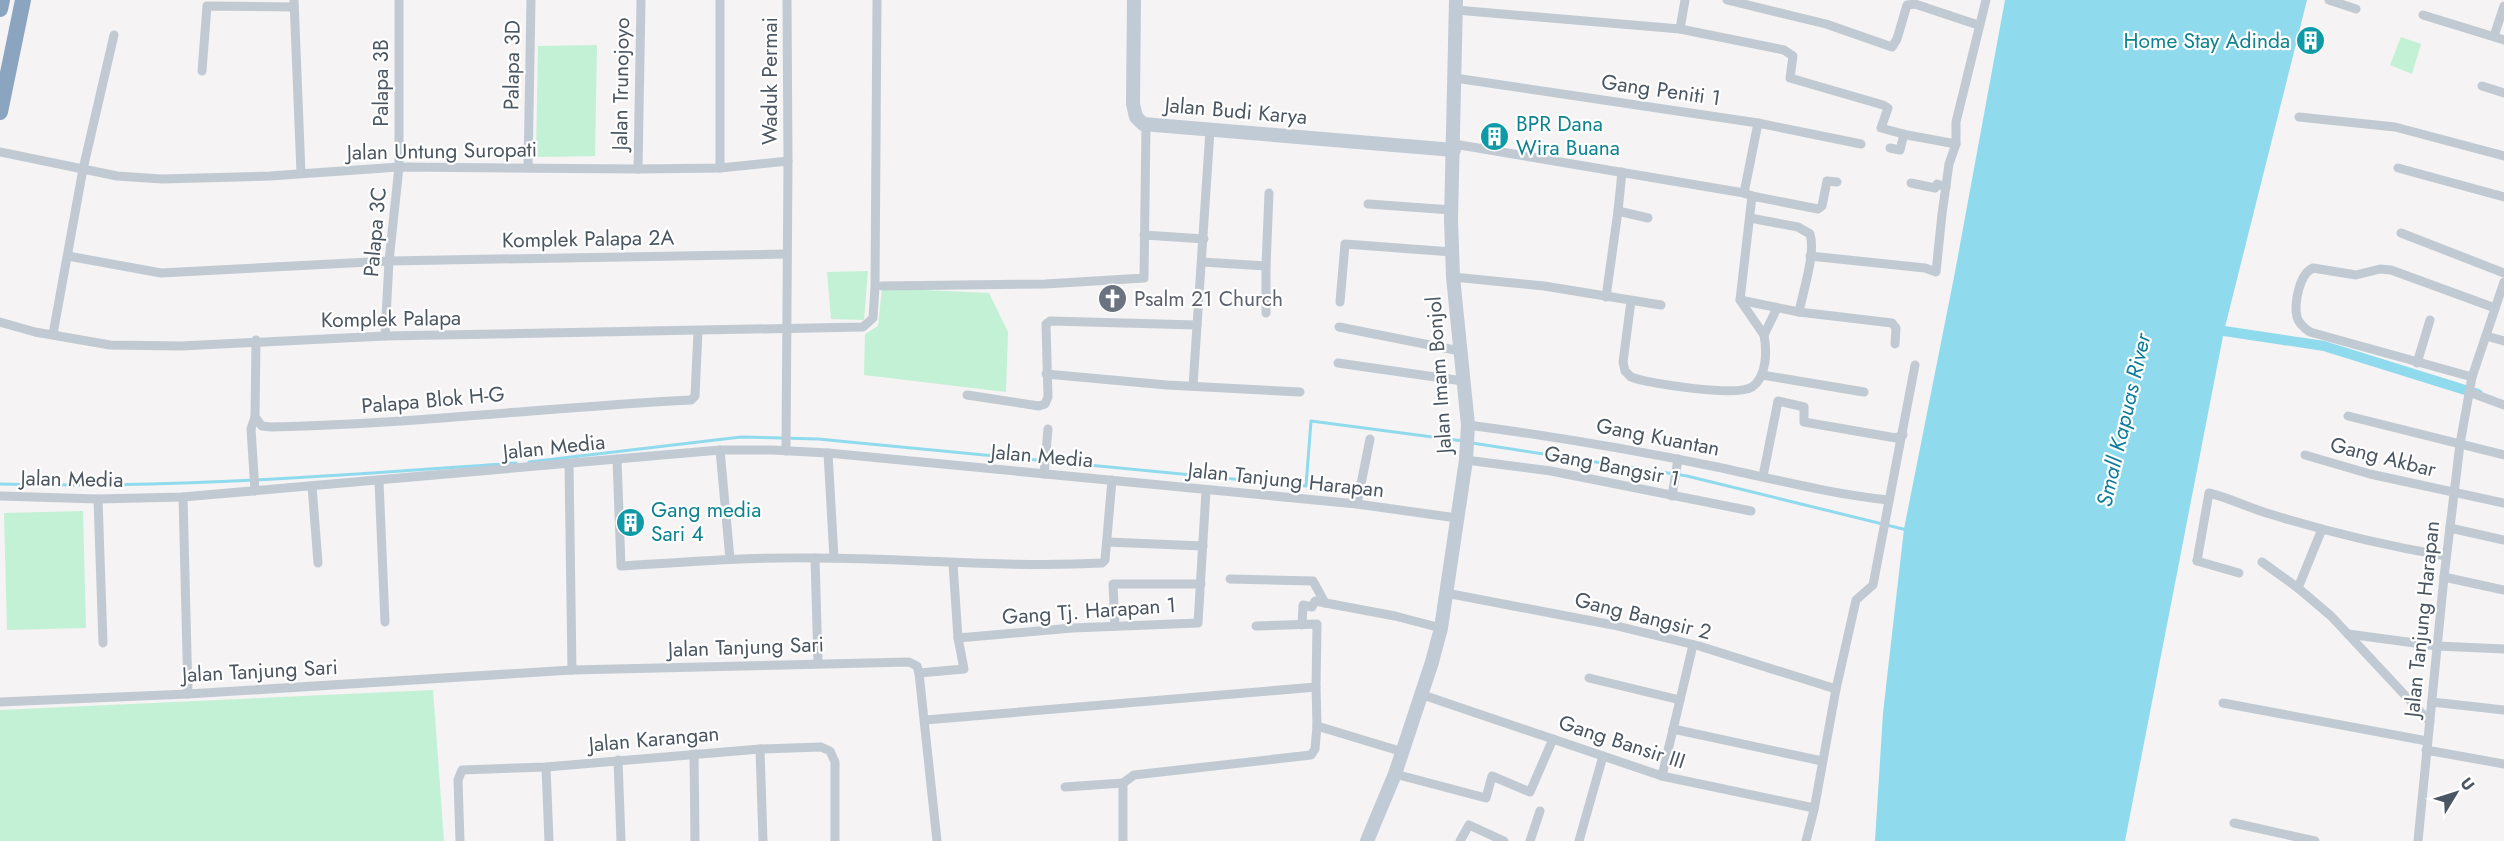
<svg xmlns="http://www.w3.org/2000/svg" width="2504" height="841" viewBox="0 0 2504 841" font-family="Jost,sans-serif">
<rect width="100%" height="100%" fill="#f5f3f3"/>
<g fill="#c3f1d5">
<polygon points="2401,37 2421,44 2412,74 2390,65"/>
<polygon points="597,45 595,156 536,157 538,46"/>
<polygon points="868,271 864,320 831,319 827,272"/>
<polygon points="882,288 989,293 1008,332 1006,392 864,375 865,334 878,326"/>
<polygon points="83,511 86,628 7,630 4,513"/>
<polygon points="433,690 444,841 0,841 0,710"/>
</g>
<polygon fill="#90daee" points="2005,0 2307,0 2224,331 2125,841 1875,841 1883,713 1904,529 1955,272"/>
<g fill="none" stroke-linecap="round" stroke-linejoin="round">
<g stroke="#90daee" stroke-width="3">
<polyline points="1472,443 1687,476 1907,530"/>
<polyline points="529,462 741,437 818,439 1306,486 1311,421 1463,441"/>
<path d="M0,484C173,489 344,475 516,463"/>
</g>
<polyline stroke="#90daee" stroke-width="10" points="2224,331 2324,346 2478,394"/>
<g stroke="#c1cad2" stroke-width="9">
<polyline points="294,0 301,173"/>
<polyline points="787,0 788,161"/>
<polyline points="1727,0 1826,24 1892,47 1897,39 1907,5 1915,4 1978,25"/>
<polyline points="2329,0 2356,9"/>
<polyline points="1456,10 1680,29 1784,50 1793,56 1790,78 1883,105 1888,108 1881,128 1907,135 1956,144"/>
<polyline points="2423,15 2504,40"/>
<polyline points="1680,29 1685,0"/>
<polyline points="2494,36 2504,6"/>
<polyline points="202,71 207,6 294,7"/>
<polyline points="1455,78 1758,123 1861,144"/>
<polyline points="2482,86 2504,93"/>
<polyline points="2299,117 2395,127 2504,156"/>
<path d="M1454,144L1744,193L1752,196L1740,300L1764,335C1767,351 1767,377 1752,387C1737,397 1649,384 1631,377L1625,371L1623,362L1631,301"/>
<polyline points="1890,148 1900,150 1904,134"/>
<polyline points="0,152 117,176 162,179 270,176 399,167 638,169 720,168 788,161 786,451"/>
<polyline points="528,168 531,0"/>
<polyline points="720,168 720,0"/>
<polyline points="2398,168 2504,197"/>
<polyline points="638,169 641,0"/>
<polyline points="1911,183 1935,188 1937,184 1946,187"/>
<polyline points="1744,193 1758,123"/>
<polyline points="1752,196 1818,209 1822,206 1827,181 1837,182"/>
<polyline points="1368,204 1452,210"/>
<polyline points="1618,211 1622,172"/>
<path d="M1750,218L1798,227L1810,234C1816,253 1803,291 1799,312"/>
<polyline points="2401,233 2504,273"/>
<polyline points="1144,235 1204,239"/>
<polyline points="68,256 161,273 389,261 787,254"/>
<polyline points="1810,256 1925,268 1936,272 1942,214 1949,164 1956,144 1956,122 1986,0"/>
<polyline points="1202,262 1266,266 1266,313"/>
<polyline points="1266,266 1269,193"/>
<polyline points="1453,277 1544,286 1661,305"/>
<polyline points="882,286 1045,284 1144,278 1146,125"/>
<polyline points="1606,297 1618,211 1648,218"/>
<polyline points="1740,300 1799,312 1892,323 1896,328 1895,344"/>
<polyline points="1340,302 1345,244 1452,252"/>
<polyline points="0,322 35,332 110,345 181,346 385,336 863,327 873,318 875,287 877,0"/>
<polyline points="1339,327 1460,351"/>
<polyline points="53,334 83,169 114,35"/>
<polyline points="1764,335 1777,308"/>
<polyline points="385,336 389,261 399,167 399,0"/>
<polyline points="2486,336 2504,341"/>
<path d="M256,340L255,417L262,426L271,427C411,424 551,407 691,400L695,396L698,331"/>
<polyline points="1338,363 1463,381"/>
<polyline points="2417,363 2430,320"/>
<polyline points="1046,374 1167,385 1300,392"/>
<polyline points="1762,375 1864,392"/>
<path d="M2472,377L2310,332C2304,328 2299,324 2297,317C2294,304 2299,274 2313,268L2356,275L2380,269L2391,270L2495,308"/>
<polyline points="1193,386 1210,130"/>
<polyline points="2469,392 2504,405"/>
<polyline points="967,395 1039,406 1045,404 1048,397 1046,324 1050,321 1197,325"/>
<polyline points="2348,416 2504,455"/>
<path d="M1468,425C1552,436 1634,450 1717,467C1774,479 1830,494 1888,500"/>
<polyline points="720,450 730,559"/>
<polyline points="828,453 834,558"/>
<polyline points="2305,455 2370,474 2504,503"/>
<path d="M617,459L621,566C685,562 749,557 813,558C910,558 1005,568 1102,563L1105,560L1112,480"/>
<polyline points="1466,460 1551,471 1751,511"/>
<polyline points="569,464 572,670"/>
<polyline points="1044,474 1048,429"/>
<polyline points="1763,476 1778,401 1804,407 1804,422 1896,438 1903,435"/>
<polyline points="379,481 385,622"/>
<polyline points="312,486 318,563"/>
<polyline points="255,491 251,429 255,417"/>
<polyline points="0,496 98,499 183,497 720,450 772,450 828,453 1357,504 1457,518"/>
<polyline points="1672,496 1678,459"/>
<polyline points="183,497 188,694"/>
<polyline points="98,499 103,643"/>
<polyline points="1357,504 1370,439"/>
<polyline points="2450,528 2504,540"/>
<polyline points="1107,542 1203,546"/>
<polyline points="815,558 818,663"/>
<path d="M2197,561L2209,493C2230,498 2249,508 2270,514C2328,532 2387,546 2446,556"/>
<polyline points="2197,561 2239,573"/>
<polyline points="2262,562 2298,588 2331,616 2430,722"/>
<polyline points="2444,577 2504,590"/>
<polyline points="1230,579 1313,581 1325,603"/>
<polyline points="2298,588 2322,529"/>
<polyline points="1446,593 1613,625 1699,646 1836,689 1814,810 1806,841"/>
<polyline points="1302,625 1303,605 1312,607 1315,601 1395,616 1441,628"/>
<polyline points="1115,626 1113,584 1201,584"/>
<polyline points="1256,626 1317,624 1316,687"/>
<polyline points="2348,634 2437,646 2504,649"/>
<polyline points="958,638 1072,628 1198,623 1206,491"/>
<polyline points="919,673 964,669 958,638 953,564"/>
<polyline points="1589,678 1680,700"/>
<polyline points="1836,689 1856,600 1873,585 1915,365"/>
<polyline points="1423,695 1662,776 1814,808"/>
<polyline points="0,702 188,694 572,670 909,662 917,666 919,673 937,841"/>
<polyline points="2432,702 2504,710"/>
<polyline points="2223,703 2427,741"/>
<polyline points="925,720 1316,687 1317,726 1403,752"/>
<polyline points="1673,729 1822,761"/>
<polyline points="760,749 763,841"/>
<polyline points="2426,750 2504,764"/>
<polyline points="694,753 695,841"/>
<polyline points="618,760 621,841"/>
<polyline points="546,767 549,841"/>
<polyline points="1395,774 1486,798 1492,776 1530,792 1553,739"/>
<polyline points="1662,776 1693,645"/>
<polyline points="1065,787 1123,783"/>
<polyline points="2234,823 2315,841"/>
<polyline points="460,841 458,780 462,770 546,767 760,749 821,747 830,751 835,762 835,841"/>
<polyline points="1123,841 1123,783 1134,775 1311,755 1315,749 1317,726"/>
<polyline points="1460,841 1469,825 1504,841"/>
<polyline points="1530,841 1540,811"/>
<polyline points="1579,841 1603,756"/>
<polyline points="2418,841 2444,577 2460,444 2472,377 2504,282"/>
</g>
<g stroke="#c1cbd6" stroke-width="14">
<polyline points="1134,0 1133,104 1136,117 1143,124 1454,150"/>
<polyline points="1367,841 1395,774 1432,662 1441,628 1466,460 1468,425 1453,277 1451,219 1456,0"/>
</g>
<g stroke="#8ba5c1" stroke-width="16">
<polyline points="0,9 2,0"/>
<polyline points="0,112 23,0"/>
</g>
</g>
<defs>
<symbol id="building-disc" viewBox="-11 -11 22 22"><circle r="9.5" fill="#0f9aa8" stroke="#fff"/><path d="M-4-6H4V6H1V3H-1V6H-4ZM-2.5-4.3h1.7v1.8h-1.7ZM.8-4.3h1.7v1.8H.8ZM-2.5-1h1.7V.8h-1.7ZM.8-1h1.7V.8H.8Z" fill="#fff"/></symbol>
<symbol id="church-disc" viewBox="-11 -11 22 22"><circle r="9.5" fill="#6b7280" stroke="#fff"/><path d="M-1.2-6h2.4v3.5h3.3v2.4h-3.3V6h-2.4V-.1h-3.3v-2.4h3.3Z" fill="#fff"/></symbol>
</defs>
<g fill-rule="evenodd">
<use href="#building-disc" x="2294" y="24" width="33" height="33"/>
<use href="#building-disc" x="1478" y="120" width="33" height="33"/>
<use href="#church-disc" x="1096" y="282" width="33" height="33"/>
<use href="#building-disc" x="614" y="506" width="33" height="33"/>
</g>
<g text-anchor="middle" stroke-width="4.5" stroke-linejoin="round" paint-order="stroke">
<g font-size="21" fill="#0d838f" stroke="#fff" text-anchor="start">
<text x="2290" y="48" text-anchor="end">Home Stay Adinda</text>
<text x="1516" y="131">BPR Dana<tspan x="1516" dy="24">Wira Buana</tspan></text>
<text x="651" y="517">Gang media<tspan x="651" dy="24">Sari 4</tspan></text>
</g>
<g font-size="21" fill="#4a5661" stroke="#fff">
<text transform="translate(512 65) rotate(-89)" y="7">Palapa 3D</text>
<text transform="translate(770 81) rotate(-90)" y="7">Waduk Permai</text>
<text transform="translate(381 83) rotate(-90)" y="7">Palapa 3B</text>
<text transform="translate(621 84) rotate(-89)" y="7">Jalan Trunojoyo</text>
<text transform="translate(1661 90) rotate(8)" y="7">Gang Peniti 1</text>
<text transform="translate(1236 111) rotate(5)" y="7">Jalan Budi Karya</text>
<text transform="translate(442 151) rotate(-1)" y="7">Jalan Untung Suropati</text>
<text transform="translate(375 232) rotate(-85)" y="7">Palapa 3C</text>
<text transform="translate(588 239) rotate(-1)" y="7">Komplek Palapa 2A</text>
<text transform="translate(391 319) rotate(-1)" y="7">Komplek Palapa</text>
<text transform="translate(1439 375) rotate(-94)" y="7">Jalan Imam Bonjol</text>
<text transform="translate(433 400) rotate(-5)" y="7">Palapa Blok H-G</text>
<text transform="translate(1658 437) rotate(11)" y="7">Gang Kuantan</text>
<text transform="translate(554 447) rotate(-6)" y="7">Jalan Media</text>
<text transform="translate(1042 456) rotate(5)" y="7">Jalan Media</text>
<text transform="translate(2383 457) rotate(14)" y="7">Gang Akbar</text>
<text transform="translate(1612 466) rotate(11)" y="7">Gang Bangsir 1</text>
<text transform="translate(72 479) rotate(1)" y="7">Jalan Media</text>
<text transform="translate(1286 480) rotate(6)" y="7">Jalan Tanjung Harapan</text>
<text transform="translate(1089 611) rotate(-4)" y="7">Gang Tj. Harapan 1</text>
<text transform="translate(1643 616) rotate(14)" y="7">Gang Bangsir 2</text>
<text transform="translate(2422 619) rotate(-84)" y="7">Jalan Tanjung Harapan</text>
<text transform="translate(746 647) rotate(-2)" y="7">Jalan Tanjung Sari</text>
<text transform="translate(260 671) rotate(-3)" y="7">Jalan Tanjung Sari</text>
<text transform="translate(654 739) rotate(-5)" y="7">Jalan Karangan</text>
<text transform="translate(1622 742) rotate(18)" y="7">Gang Bansir III</text>
</g>
<g font-size="21" fill="#5b616d" stroke="#fff" text-anchor="start">
<text x="1134" y="306">Psalm 21 Church</text>
</g>
<g font-size="22" font-style="italic" fill="#0c7c9b" stroke="#fff">
<text transform="translate(2123 420) rotate(-77)" y="8">Small Kapuas River</text>
</g>
</g>
<g transform="translate(2456 793) rotate(52)" stroke="#ffffff" stroke-width="4.5" paint-order="stroke">
<path d="M0-4.5L10 22L0 15L-10 22Z" fill="#4a5661"/>
<text y="-9" font-size="16" font-weight="bold" text-anchor="middle" fill="#4a5661">U</text>
</g>
</svg>
